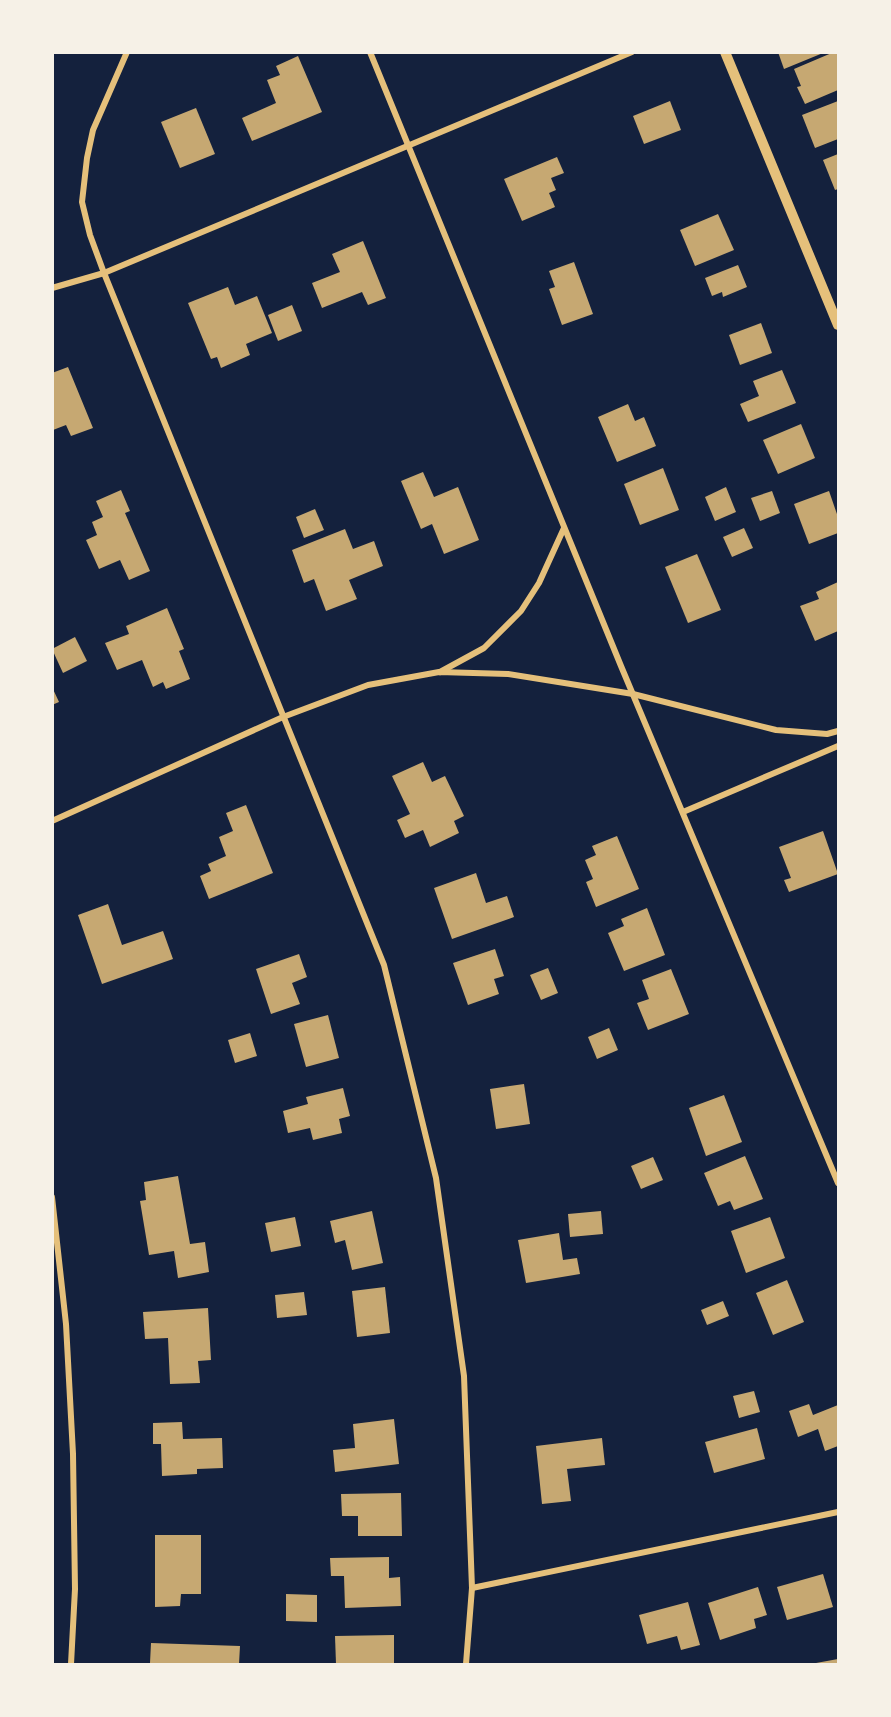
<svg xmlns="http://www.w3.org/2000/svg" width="891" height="1717" viewBox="0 0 891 1717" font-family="Jost,sans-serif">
<rect width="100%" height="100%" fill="#14213d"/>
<g fill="#c6a872">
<polygon points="778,52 823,52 823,53 784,69"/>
<polygon points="834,52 838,52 838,90 805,104 797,87 801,86 794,69"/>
<polygon points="298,56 322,112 252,141 242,118 276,103 267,80 280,75 276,66"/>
<polygon points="670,101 681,130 644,144 633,116"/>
<polygon points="838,101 838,139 815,148 802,115"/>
<polygon points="196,108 215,154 180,168 161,122"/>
<polygon points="838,154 838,189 835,190 823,160"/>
<polygon points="557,157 564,173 551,178 556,190 549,193 555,207 522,221 504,179"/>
<polygon points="718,214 734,250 695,266 680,230"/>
<polygon points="363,241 386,298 368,305 362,292 322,308 312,283 340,272 332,254"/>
<polygon points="574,262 593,314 562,325 549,289 555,287 549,271"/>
<polygon points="738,265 747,287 723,297 722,292 712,296 705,278"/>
<polygon points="228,287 235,305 257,296 272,333 246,344 250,355 221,368 217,357 211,359 188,303"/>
<polygon points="292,305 302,331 278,341 268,315"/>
<polygon points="761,323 772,353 740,365 729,335"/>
<polygon points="68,367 93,428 71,436 66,425 53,430 52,428 52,373"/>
<polygon points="782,370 796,403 748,422 740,404 759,396 753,381"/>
<polygon points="628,404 635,421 644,417 656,446 617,462 598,417"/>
<polygon points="801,424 815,458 778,474 763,440"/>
<polygon points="663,468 679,510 640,525 624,484"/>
<polygon points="423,472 434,497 458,487 479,540 444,554 432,524 421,529 401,481"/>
<polygon points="726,487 736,512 715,521 705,497"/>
<polygon points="121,490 130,511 125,513 150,571 129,580 120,560 99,569 86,540 97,535 92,522 103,517 96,501"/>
<polygon points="772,491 780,513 760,521 751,498"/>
<polygon points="829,491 838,517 838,533 809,544 794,504"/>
<polygon points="315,509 324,530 304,538 296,517"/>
<polygon points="744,528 753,548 732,557 723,537"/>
<polygon points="345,529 353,549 374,541 383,566 349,580 357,599 326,611 314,579 304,583 292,550"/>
<polygon points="697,554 721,610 688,623 665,567"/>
<polygon points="838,582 838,631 815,641 800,606 819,599 816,592"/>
<polygon points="167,608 184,649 179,651 190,679 166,689 163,682 153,687 142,660 117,670 105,643 129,634 126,626"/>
<polygon points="75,637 87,661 63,673 52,649"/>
<polygon points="52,687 59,702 52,705"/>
<polygon points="423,762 432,782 445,776 464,816 454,821 459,833 430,847 423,830 405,838 397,820 410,814 392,776"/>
<polygon points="246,805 273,873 209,899 200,876 211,871 208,864 226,856 219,837 233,831 226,813"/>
<polygon points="823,831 838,874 789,892 784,880 791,878 779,847"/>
<polygon points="617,836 639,889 596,907 586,882 593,879 585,860 596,855 592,846"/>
<polygon points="476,873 486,903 507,896 514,917 452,939 434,888"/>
<polygon points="108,904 122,945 163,931 173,959 102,984 78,915"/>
<polygon points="647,908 665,955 624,971 608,933 624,926 621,919"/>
<polygon points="495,949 504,976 494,979 499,994 468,1005 453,963"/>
<polygon points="299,954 307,977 292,983 300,1004 271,1014 256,969"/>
<polygon points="548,968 558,993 541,1000 530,975"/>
<polygon points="671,969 689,1014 648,1030 637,1003 649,999 642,980"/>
<polygon points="328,1015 339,1058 306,1067 294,1024"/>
<polygon points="609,1028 618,1050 597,1059 588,1037"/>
<polygon points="250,1033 257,1056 235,1063 228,1040"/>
<polygon points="524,1084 530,1124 496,1129 490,1089"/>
<polygon points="343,1088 350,1116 339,1119 342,1133 313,1140 310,1128 288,1133 283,1111 308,1104 306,1097"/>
<polygon points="724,1095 742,1142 706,1156 689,1108"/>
<polygon points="745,1156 763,1199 734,1210 730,1201 718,1206 704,1173"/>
<polygon points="653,1157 663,1180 641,1189 631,1166"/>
<polygon points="178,1176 190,1244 205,1242 209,1272 178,1278 174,1251 149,1255 140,1201 146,1200 144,1182"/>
<polygon points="372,1211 383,1263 352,1270 345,1240 335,1243 330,1221"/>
<polygon points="601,1211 603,1234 570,1237 568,1214"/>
<polygon points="295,1217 301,1246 271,1252 265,1223"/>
<polygon points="770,1217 785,1258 746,1273 731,1231"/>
<polygon points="559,1233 563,1260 577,1258 580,1274 526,1283 518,1240"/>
<polygon points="787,1280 804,1322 773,1335 756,1293"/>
<polygon points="385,1287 390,1333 357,1337 352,1291"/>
<polygon points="304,1292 307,1315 277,1318 275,1295"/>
<polygon points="723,1301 729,1316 707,1325 701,1310"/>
<polygon points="208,1308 211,1360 198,1361 200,1383 170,1384 168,1338 145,1339 143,1312"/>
<polygon points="754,1391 760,1412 739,1418 733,1396"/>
<polygon points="809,1404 813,1415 838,1405 838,1446 825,1451 818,1429 798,1437 789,1411"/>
<polygon points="394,1419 399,1464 335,1472 333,1450 355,1448 353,1424"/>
<polygon points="182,1422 183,1439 222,1438 223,1468 197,1469 197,1474 162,1476 161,1444 153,1444 153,1423"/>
<polygon points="757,1428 765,1459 714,1473 705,1442"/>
<polygon points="602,1438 605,1465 567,1469 571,1501 542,1504 536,1446"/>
<polygon points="401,1493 402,1536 358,1536 358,1516 342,1516 341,1494"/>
<polygon points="155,1535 201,1535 201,1594 181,1594 180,1606 155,1607"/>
<polygon points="389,1557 389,1578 400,1577 401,1606 345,1608 344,1576 331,1576 330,1558"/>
<polygon points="823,1574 833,1607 787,1620 777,1587"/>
<polygon points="758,1587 767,1615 754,1619 756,1628 720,1640 708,1603"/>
<polygon points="286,1594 317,1595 317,1622 286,1621"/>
<polygon points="688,1602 700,1645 681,1650 677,1636 647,1644 639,1615"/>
<polygon points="394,1635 394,1664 336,1664 335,1636"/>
<polygon points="151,1643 240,1646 239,1664 161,1664 161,1663 150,1663"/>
<polygon points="838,1659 838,1664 816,1664 816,1663"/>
</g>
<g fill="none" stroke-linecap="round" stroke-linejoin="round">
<g stroke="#e5c07b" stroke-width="6">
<polyline points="127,52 93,130 87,158 82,202 90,235 104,273 384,965 436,1178 464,1376 472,1588 466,1664"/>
<polyline points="370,52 621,666 838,1183"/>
<polyline points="52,288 104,273 632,52"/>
<polyline points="440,672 484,648 521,611 539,583 564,528"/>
<polyline points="683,812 838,746"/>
<polyline points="52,821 283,717 368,685 439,672 508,674 633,694 776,730 827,734 838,731"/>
<polyline points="52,1197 66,1324 73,1454 75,1589 71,1664"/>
<polyline points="472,1588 838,1512"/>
</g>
<polyline stroke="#e5c07b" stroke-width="10" points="725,52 838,325"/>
</g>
<rect width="891" height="1717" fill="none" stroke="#f6f1e7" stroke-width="108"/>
</svg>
